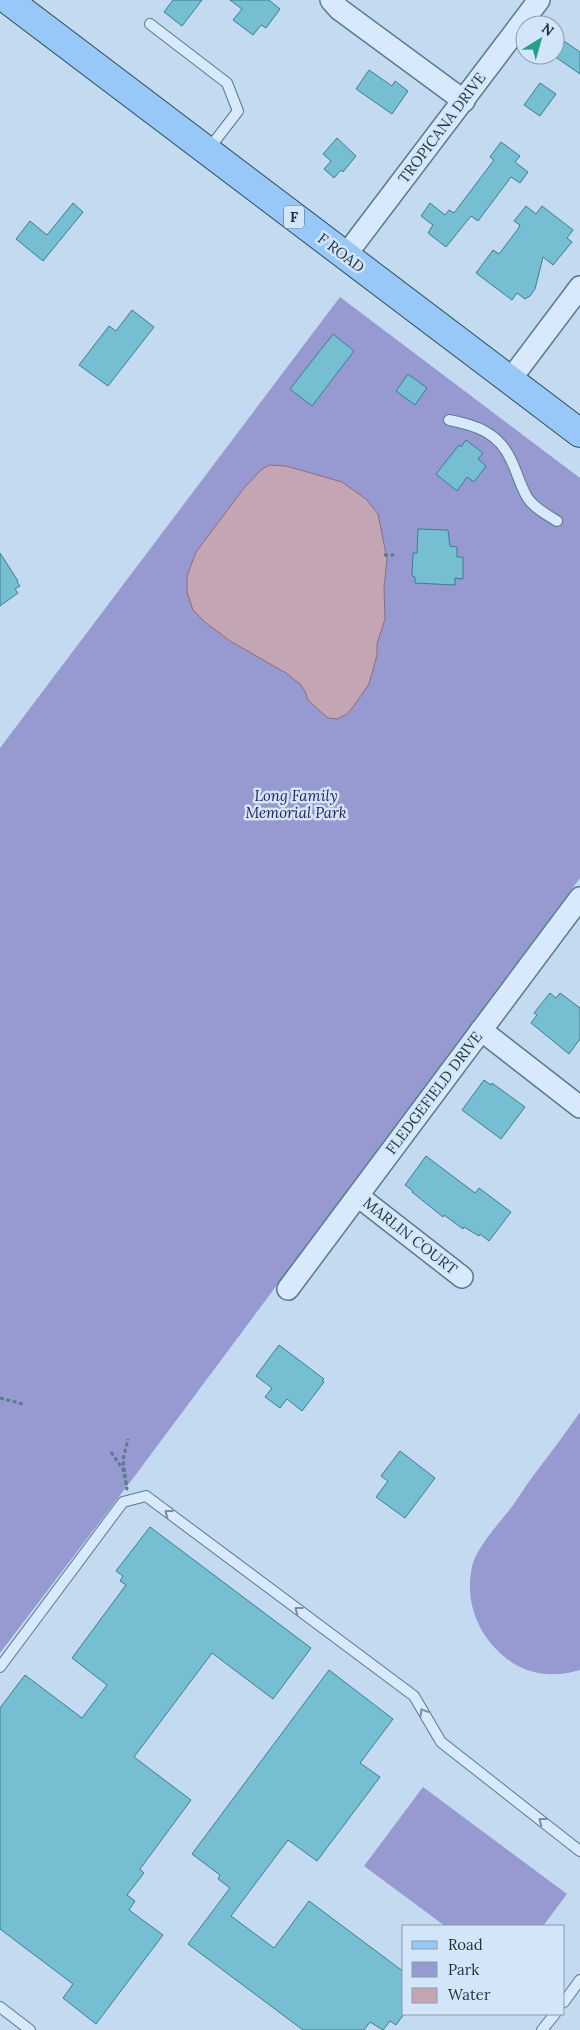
<svg xmlns="http://www.w3.org/2000/svg" width="580" height="2030" viewBox="0 0 580 2030" font-family="Lora,serif">
<rect width="100%" height="100%" fill="#c3daf1"/>
<g fill="#969ad0">
<polygon points="340,297 580,478 580,878 137,1473 0,1653 0,748"/>
<path d="M580,1412V1670C551,1679 522,1674 500,1653C475,1630 464,1596 473,1563C477,1549 497,1525 507,1513C516,1502 524,1488 533,1476C549,1455 565,1434 580,1412Z"/>
<polygon points="423,1787 567,1894 543,1926 445,1926 364,1866"/>
</g>
<polygon fill="#c4a5b4" stroke="#936b7d" points="270,465 286,466 342,482 367,500 378,514 387,559 384,588 385,619 377,644 377,655 369,684 353,707 347,714 337,719 328,718 321,712 308,700 305,691 300,684 286,673 230,641 206,623 193,610 187,592 187,576 196,552 244,488 262,469"/>
<g fill="#76bed2" stroke="#3c7e8e">
<polygon points="173,0 202,0 182,26 164,12"/>
<polygon points="230,0 269,0 280,9 266,28 261,25 253,35 233,20 242,9"/>
<polygon points="564,41 580,52 580,74 554,56"/>
<polygon points="369,70 392,86 395,81 408,91 392,114 356,89"/>
<polygon points="540,83 556,94 540,116 524,105"/>
<polygon points="337,138 356,156 343,172 341,170 334,178 324,169 331,161 323,154"/>
<polygon points="501,142 520,156 515,162 528,172 520,183 511,177 478,221 471,216 446,247 428,233 433,225 421,216 430,203 445,215 449,210 454,213 494,160 490,157"/>
<polygon points="73,203 83,212 43,261 16,239 30,221 47,235"/>
<polygon points="526,206 536,214 542,206 573,230 567,238 572,242 553,265 543,257 535,289 530,296 525,299 517,293 512,300 476,273 493,250 499,254 518,229 520,225 514,221"/>
<polygon points="132,310 154,327 108,386 79,365 109,326 116,331"/>
<polygon points="333,334 354,351 312,406 290,389"/>
<polygon points="408,374 427,388 415,405 396,391"/>
<polygon points="466,440 483,453 478,459 486,466 474,482 467,477 457,491 436,474 459,445 461,447"/>
<polygon points="418,529 448,530 450,546 457,547 457,557 463,557 463,579 455,578 455,585 415,583 415,577 412,576 413,553 417,553"/>
<polygon points="0,553 18,581 17,582 20,586 15,589 18,593 0,606"/>
<polygon points="550,993 556,998 560,993 580,1008 580,1039 569,1054 531,1023 537,1015 534,1013"/>
<polygon points="484,1080 491,1085 492,1083 525,1107 501,1139 462,1110"/>
<polygon points="426,1156 475,1193 479,1188 511,1212 489,1241 480,1234 479,1236 464,1227 463,1229 444,1215 443,1217 412,1192 413,1191 405,1185"/>
<polygon points="279,1345 324,1379 322,1381 324,1382 302,1411 287,1399 280,1408 265,1397 272,1388 256,1376"/>
<polygon points="400,1451 435,1478 405,1518 376,1497 388,1481 381,1476"/>
<polygon points="150,1527 311,1648 273,1699 212,1653 134,1757 191,1800 140,1869 144,1873 127,1895 135,1901 129,1910 163,1935 96,2024 63,1998 73,1984 0,1929 0,1708 25,1675 82,1718 107,1685 72,1658 126,1585 120,1581 123,1576 116,1571"/>
<polygon points="329,1670 393,1719 360,1763 380,1777 317,1861 288,1840 231,1916 274,1948 309,1901 404,1972 404,2014 396,2025 390,2021 383,2030 370,2022 364,2030 303,2030 188,1944 230,1888 218,1879 220,1875 192,1854"/>
</g>
<g fill="none" stroke-linecap="round" stroke-linejoin="round">
<defs>
<g id="lane">
<polyline points="150,24 227,83 238,111 208,150"/>
<path d="M449,420C476,425 499,433 511,460C517,472 520,485 527,497C533,507 547,515 557,521"/>
<polyline points="0,1667 123,1502 146,1496 414,1696 441,1742 580,1851"/>
<polyline points="564,2002 580,1980"/>
<polyline points="0,2007 30,2030"/>
<polyline points="542,2030 555,2014"/>
</g>
<g id="street">
<polyline points="331,0 339,9 464,101"/>
<polyline points="345,256 539,0"/>
<polyline points="510,380 580,287"/>
<polyline points="481,1030 580,1107"/>
<polyline points="358,1196 462,1277"/>
<polyline points="288,1289 580,898"/>
</g>
<polyline id="primary" points="8,0 580,433"/>
</defs>
<use href="#lane" stroke="#587b8d" stroke-width="12"/>
<use href="#street" stroke="#587b8d" stroke-width="24"/>
<use href="#primary" stroke="#2d4e5a" stroke-width="30"/>
<g stroke="#587b8d" stroke-width="3" stroke-dasharray="4 2.5" stroke-linecap="butt">
<polyline points="384,555 394,555"/>
<polyline points="0,1398 23,1404"/>
<polyline points="111,1452 123,1469 127,1489 123,1460 128,1439"/>
</g>
<use href="#lane" stroke="#d7e9fb" stroke-width="10"/>
<use href="#street" stroke="#d7e9fb" stroke-width="21"/>
<use href="#primary" stroke="#98c8f7" stroke-width="28"/>
</g>
<defs><path id="oneway-chevron" d="M-2-3.5L2.5 0L-2 3.5" fill="none" stroke-width="1.6" stroke-linecap="round" stroke-linejoin="round" transform="scale(1.25)"/></defs>
<g stroke="#7a8e9b">
<use href="#oneway-chevron" transform="translate(168 1513) rotate(-143)"/>
<use href="#oneway-chevron" transform="translate(298 1610) rotate(-143)"/>
<use href="#oneway-chevron" transform="translate(423 1712) rotate(-121)"/>
<use href="#oneway-chevron" transform="translate(542 1821) rotate(-142)"/>
</g>
<g text-anchor="middle" stroke-width="5" stroke-linejoin="round" paint-order="stroke">
<rect fill="#d3e5f8" stroke="#546874" stroke-width="1" x="284" y="205.5" width="20" height="23" rx="4"/>
<g font-size="14" font-weight="bold" fill="#1d333b">
<text x="294" y="222">F</text>
</g>
<g font-size="15" fill="#1d333b" stroke="#d3e5f8">
<text transform="translate(442 128) rotate(-53)" y="5">TROPICANA DRIVE</text>
<text transform="translate(341 253) rotate(37)" y="5">F ROAD</text>
<text transform="translate(434 1093) rotate(-53)" y="5">FLEDGEFIELD DRIVE</text>
<text transform="translate(410 1236) rotate(38)" y="5">MARLIN COURT</text>
</g>
<g font-size="15" font-style="italic" fill="#252259" stroke="#d3e5f8">
<text x="296" y="801">Long Family<tspan x="296" dy="17">Memorial Park</tspan></text>
</g>
</g>
<rect x="402" y="1925" width="162" height="90" fill="#d3e5f8" stroke="#8a9eac"/>
<rect x="412" y="1941" width="25" height="8" fill="#98c8f7" stroke="#8a9eac"/>
<text x="448" y="1950" font-size="15" fill="#1d333b">Road</text>
<rect x="412" y="1962" width="25" height="15" fill="#969ad0" stroke="#8a9eac"/>
<text x="448" y="1975" font-size="15" fill="#1d333b">Park</text>
<rect x="412" y="1988" width="25" height="15" fill="#c4a5b4" stroke="#8a9eac"/>
<text x="448" y="2000" font-size="15" fill="#1d333b">Water</text>
<g transform="translate(540 40) rotate(37)"><circle r="24" fill="#d3e5f8" stroke="#8a9eac"/>
<path d="M0-4L9 19L0 12L-9 19Z" fill="#24a086"/>
<text y="-8" font-size="14" font-weight="bold" text-anchor="middle" fill="#1d333b">N</text>
</g>
</svg>
